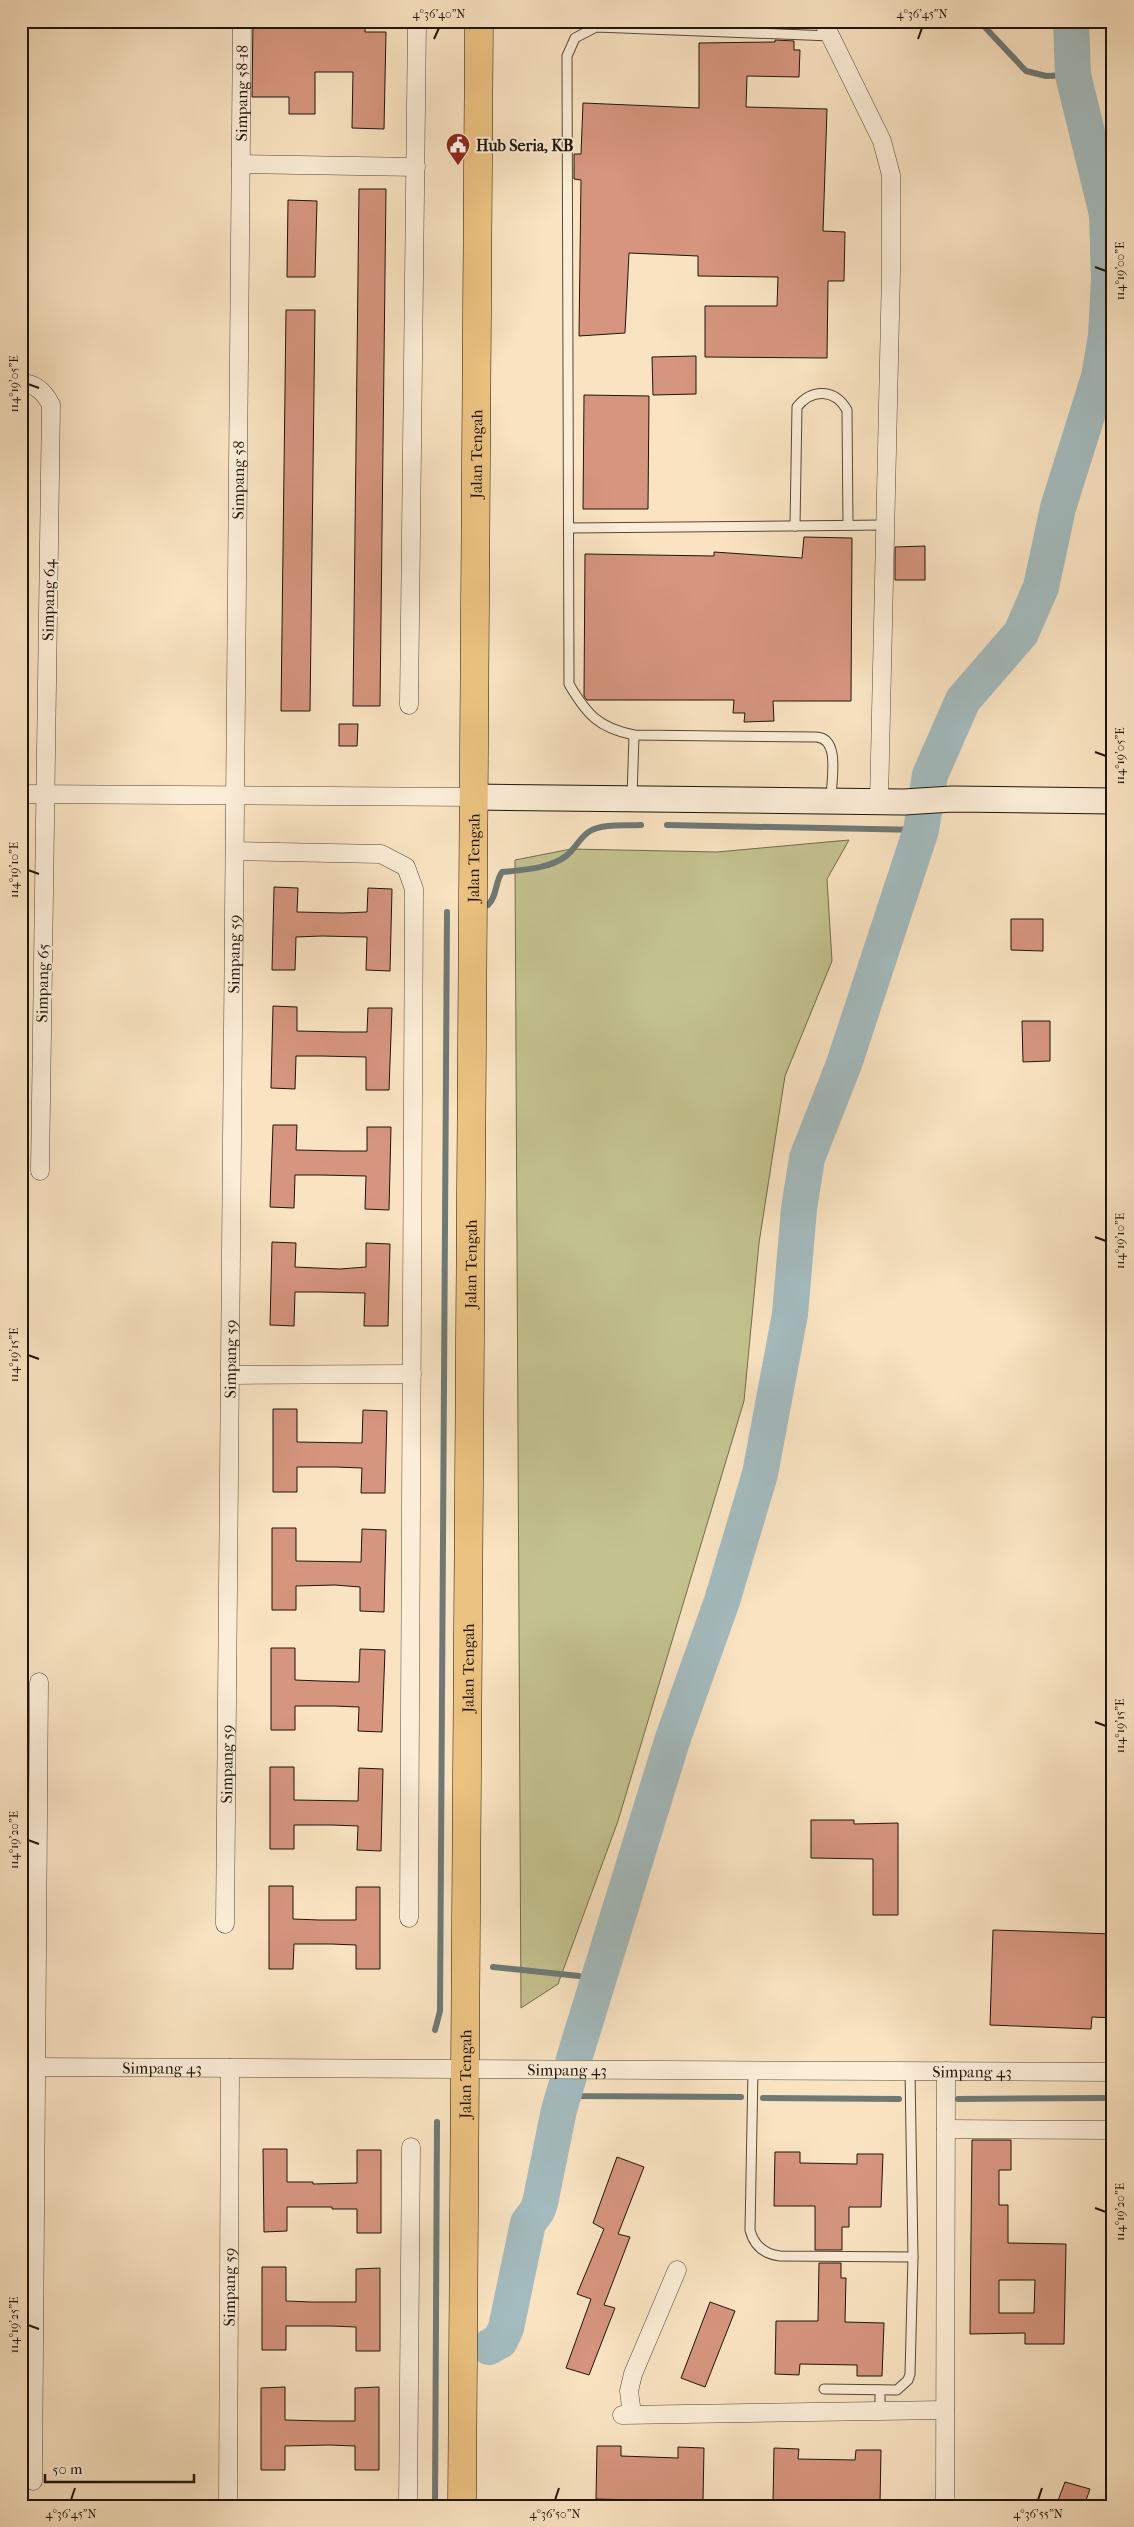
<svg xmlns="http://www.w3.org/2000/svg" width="1134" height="2527" viewBox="0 0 1134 2527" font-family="'IM FELL French Canon',serif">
<rect width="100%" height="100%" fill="#f9e3c1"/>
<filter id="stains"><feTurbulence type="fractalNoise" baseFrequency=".004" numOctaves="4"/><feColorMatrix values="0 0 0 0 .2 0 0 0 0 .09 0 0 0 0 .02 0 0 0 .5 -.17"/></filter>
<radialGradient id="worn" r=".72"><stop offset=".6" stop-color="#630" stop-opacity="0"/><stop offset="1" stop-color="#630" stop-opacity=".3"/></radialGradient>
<polygon fill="#c3c28f" stroke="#716c4d" points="849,840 827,879 832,961 785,1076 759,1243 744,1401 618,1821 558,1984 521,2008 515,860 571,849 717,852"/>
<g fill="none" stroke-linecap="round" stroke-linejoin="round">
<g stroke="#6e7976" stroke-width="6">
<polyline points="979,21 1026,71 1046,76 1073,75"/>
<polyline points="667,825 921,830"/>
<path d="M488,905C497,897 495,882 502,872C523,870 549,869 566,856C575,849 580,837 590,831C604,823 625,826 641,825"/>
<polyline points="493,1967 579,1976 599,1983"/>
<polyline points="435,2030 440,2011 447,912"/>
<polyline points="563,2094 573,2096 741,2097"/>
<polyline points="763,2098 899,2099"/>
<polyline points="958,2099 1110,2098"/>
<polyline points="435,2506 437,2122"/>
</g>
<polyline stroke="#a3bbbe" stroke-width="36" points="489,2347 500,2341 506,2328 528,2223 537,2211 540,2203 559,2110 577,2049 672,1741 722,1601 760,1474 790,1314 799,1209 807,1158 844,1064 921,830 930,775 963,700 1021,633 1041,587 1058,508 1099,377 1106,336 1109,280 1107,214 1073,75 1071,21"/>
</g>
<g fill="#d6957e" stroke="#1f150b" fill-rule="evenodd">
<polygon points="253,21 365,21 365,32 386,32 384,129 352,128 353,72 315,72 315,114 289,114 289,97 252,97"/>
<polygon points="775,40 794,41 794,50 800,50 799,77 747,76 746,107 827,109 823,231 845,232 844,281 828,281 827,358 705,357 705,306 777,306 778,277 698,276 698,256 629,253 625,333 579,336 581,180 574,179 574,154 581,154 583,103 699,108 699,43 775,42"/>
<polygon points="359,189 386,189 380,706 353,706"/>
<polygon points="288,200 317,201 315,277 287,277"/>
<polygon points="286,310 315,310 310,711 281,711"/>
<polygon points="696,356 696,394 653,395 652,357"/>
<polygon points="584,395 649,396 648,509 583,509"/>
<polygon points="804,537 852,538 851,701 773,701 774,721 744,722 745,713 733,713 734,700 587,700 584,696 585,554 714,556 714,552 802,558"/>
<polygon points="925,546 925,580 895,580 895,547"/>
<polygon points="339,724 358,724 357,746 339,746"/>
<polygon points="274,887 298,888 297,912 342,913 367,912 368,888 392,889 390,971 366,970 367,937 322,936 296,937 295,970 272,970"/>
<polygon points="1011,919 1043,919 1043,951 1011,950"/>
<polygon points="273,1006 297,1007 297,1031 342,1032 367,1032 368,1008 392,1008 389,1090 366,1090 366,1057 321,1056 296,1056 295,1089 271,1088"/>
<polygon points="1022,1021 1050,1021 1050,1061 1023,1062"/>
<polygon points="273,1125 297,1125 296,1150 341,1151 367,1151 367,1127 391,1127 389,1210 365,1209 366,1176 321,1175 295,1175 294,1208 270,1207"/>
<polygon points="272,1242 296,1243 295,1267 340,1269 366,1267 366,1243 390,1244 388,1326 364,1326 365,1293 320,1292 295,1292 294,1326 270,1325"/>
<polygon points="273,1409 297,1409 297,1442 362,1443 363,1410 387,1411 385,1493 361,1493 362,1468 336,1467 297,1467 297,1492 273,1492"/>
<polygon points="272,1528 296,1528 296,1561 361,1562 362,1529 386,1530 384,1612 360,1611 360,1587 335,1585 296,1586 296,1610 272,1610"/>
<polygon points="271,1648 295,1648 295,1680 320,1681 359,1682 360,1649 385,1650 382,1732 358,1731 359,1707 334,1706 295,1706 295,1730 271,1730"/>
<polygon points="270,1767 294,1767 294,1800 358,1801 359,1768 383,1769 381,1851 357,1850 358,1826 332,1825 294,1825 294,1849 270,1849"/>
<polygon points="811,1820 854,1820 854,1824 898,1823 898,1915 873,1915 873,1859 811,1858"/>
<polygon points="269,1886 293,1886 293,1919 319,1920 356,1920 356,1887 380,1887 380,1969 356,1969 356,1945 331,1944 294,1944 293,1969 269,1969"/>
<polygon points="993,1930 1113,1934 1113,2018 1092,2017 1091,2029 990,2025"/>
<path d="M972,2140H1011V2170H999V2205H1008V2243L1066,2244L1064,2344H1025V2333L970,2334ZM999,2280H1035L1034,2313H999Z"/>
<polygon points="263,2149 287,2149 287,2182 313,2182 313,2184 357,2183 357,2150 381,2150 381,2233 357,2233 357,2209 332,2209 332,2207 287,2207 287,2231 264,2232"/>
<polygon points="775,2152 800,2152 800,2163 857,2164 857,2154 883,2154 881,2207 849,2207 849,2227 842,2227 842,2250 815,2250 815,2206 774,2206"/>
<polygon points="617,2157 644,2167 618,2234 630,2237 604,2305 615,2308 589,2375 566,2368 591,2299 577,2294 604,2229 593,2223"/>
<polygon points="819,2263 841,2263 841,2278 846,2278 845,2322 884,2323 882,2376 857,2376 857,2365 800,2364 799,2375 775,2374 776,2321 818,2321"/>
<polygon points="262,2267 286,2267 286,2301 312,2302 356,2302 356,2269 380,2268 380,2351 356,2351 356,2327 331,2326 286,2326 286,2350 262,2350"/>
<polygon points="710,2302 735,2311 705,2387 681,2378"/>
<polygon points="285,2387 285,2420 325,2421 355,2421 355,2388 379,2387 379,2470 355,2470 355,2446 330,2445 285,2446 285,2470 261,2470 261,2388"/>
<polygon points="597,2446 621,2446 621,2456 678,2458 678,2447 704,2448 703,2501 664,2500 664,2506 637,2506 637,2500 596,2499"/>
<polygon points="774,2448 799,2449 798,2459 855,2460 856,2450 881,2450 880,2504 841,2503 841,2506 814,2506 814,2503 773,2502"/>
<polygon points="1065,2482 1090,2489 1084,2506 1056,2506"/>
</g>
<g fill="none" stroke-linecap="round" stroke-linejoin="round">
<defs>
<g id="lane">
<path d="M831,36L596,27L575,38L567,56L569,684C587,715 599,728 634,735L816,737C841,738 831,781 831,799"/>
<path d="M795,526L797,407C812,388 835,389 847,410L848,525"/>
<polyline points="569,528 885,525"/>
<polyline points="632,797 634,735"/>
<path d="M753,2070L750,2230C754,2246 764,2254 780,2256L913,2257"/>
<polyline points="824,2389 897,2390 908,2380 910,2374 913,2257 910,2071"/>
<polyline points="880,2390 880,2411"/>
</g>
<g id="street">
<polyline points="823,21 882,141 891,175 891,273 879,801"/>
<polyline points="241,164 416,167"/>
<path d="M21,383C36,383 45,393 51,405L40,1171"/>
<polyline points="409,705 417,21"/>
<polyline points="21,794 474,797"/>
<polyline points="235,851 381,854 406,867 414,889 409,1918"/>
<polyline points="230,1375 412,1374"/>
<path id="s1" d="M225,1924L242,21"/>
<path id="s2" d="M21,2067L1113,2072"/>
<polyline points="946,2129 1113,2130"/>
<polyline points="632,2414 629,2391 633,2374 677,2270"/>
<polyline points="622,2415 945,2410"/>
<polyline points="33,2481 39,1682"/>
<path id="s3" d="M228,2506L230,2068"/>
<polyline points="408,2506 411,2147"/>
<polyline points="945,2506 946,2071"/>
</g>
<polyline id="secondary" points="474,797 904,802 952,799 1113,801"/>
<g id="primary">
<path id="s4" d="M462,2506L479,21"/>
</g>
</defs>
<use href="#lane" stroke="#564838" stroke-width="11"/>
<use href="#street" stroke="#564838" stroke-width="19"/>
<use href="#secondary" stroke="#1f150b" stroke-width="27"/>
<use href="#primary" stroke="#1f150b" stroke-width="29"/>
<use href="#lane" stroke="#fbedd7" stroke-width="9"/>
<use href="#street" stroke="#fbedd7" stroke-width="18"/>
<use href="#secondary" stroke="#fbedd7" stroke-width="25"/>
<use href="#primary" stroke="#ecc280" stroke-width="28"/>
</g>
<path fill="none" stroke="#1f150b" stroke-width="2" d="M434,39L439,28M918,39L922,28M1095,267L1106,271M28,384L39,388M1095,752L1106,756M28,870L39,874M1095,1237L1106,1241M28,1355L39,1359M1095,1722L1106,1726M28,1840L39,1844M1095,2208L1106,2212M28,2325L39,2329M71,2500L75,2488M555,2500L559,2488M1038,2500L1042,2488"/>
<defs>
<symbol id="civic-pin" viewBox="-11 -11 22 30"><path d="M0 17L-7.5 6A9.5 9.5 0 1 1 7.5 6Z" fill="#8f2418" stroke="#fbedd7"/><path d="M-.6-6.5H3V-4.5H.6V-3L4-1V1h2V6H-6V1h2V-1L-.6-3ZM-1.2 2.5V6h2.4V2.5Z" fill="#fff"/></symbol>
</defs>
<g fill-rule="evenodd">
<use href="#civic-pin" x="444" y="131" width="28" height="38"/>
</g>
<g text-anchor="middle" stroke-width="4" stroke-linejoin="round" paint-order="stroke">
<g font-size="16" fill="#1f150b" stroke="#fbedd7">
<text dy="6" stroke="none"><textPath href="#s1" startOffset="1831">Simpang 58-18</textPath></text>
<text dy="6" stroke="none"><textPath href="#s4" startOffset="2052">Jalan Tengah</textPath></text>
<text dy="6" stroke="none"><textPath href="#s1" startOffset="1444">Simpang 58</textPath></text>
<text transform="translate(48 600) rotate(-89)" y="6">Simpang 64</text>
<text dy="6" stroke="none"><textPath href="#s4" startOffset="1648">Jalan Tengah</textPath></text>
<text dy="6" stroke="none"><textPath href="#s1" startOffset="970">Simpang 59</textPath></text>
<text transform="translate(42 983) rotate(-89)" y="6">Simpang 65</text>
<text dy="6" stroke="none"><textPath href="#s4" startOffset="1242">Jalan Tengah</textPath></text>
<text dy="6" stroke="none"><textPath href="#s1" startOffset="565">Simpang 59</textPath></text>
<text dy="6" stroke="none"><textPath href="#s4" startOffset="838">Jalan Tengah</textPath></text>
<text dy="6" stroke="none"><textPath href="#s1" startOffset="160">Simpang 59</textPath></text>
<text dy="6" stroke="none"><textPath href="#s2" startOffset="141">Simpang 43</textPath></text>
<text dy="6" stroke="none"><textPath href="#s2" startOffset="546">Simpang 43</textPath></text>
<text dy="6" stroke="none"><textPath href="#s2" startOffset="951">Simpang 43</textPath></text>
<text dy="6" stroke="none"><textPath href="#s4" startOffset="432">Jalan Tengah</textPath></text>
<text dy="6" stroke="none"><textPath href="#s3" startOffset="219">Simpang 59</textPath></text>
</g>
<g font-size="16" font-weight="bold" fill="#1f150b" stroke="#fbedd7" text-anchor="start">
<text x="476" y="151">Hub Seria, KB</text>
</g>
</g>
<rect width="1134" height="2527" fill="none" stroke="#f9e3c1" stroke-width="55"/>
<path d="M45 2474v8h149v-8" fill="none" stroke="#1f150b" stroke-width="2.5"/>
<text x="52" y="2474" font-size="15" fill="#1f150b" stroke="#fbedd7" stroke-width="4" paint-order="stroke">50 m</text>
<rect x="28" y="28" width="1078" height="2472" fill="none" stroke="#1f150b" stroke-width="2"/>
<g font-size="12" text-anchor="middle" fill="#1f150b">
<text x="439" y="18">4°36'40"N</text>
<text x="922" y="18">4°36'45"N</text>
<text transform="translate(1120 271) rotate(-90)" y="4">114°19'00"E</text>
<text transform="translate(14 384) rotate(-90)" y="4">114°19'05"E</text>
<text transform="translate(1120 756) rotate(-90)" y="4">114°19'05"E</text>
<text transform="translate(14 870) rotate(-90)" y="4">114°19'10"E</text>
<text transform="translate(1120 1241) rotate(-90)" y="4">114°19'10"E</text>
<text transform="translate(14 1355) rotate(-90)" y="4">114°19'15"E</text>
<text transform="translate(1120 1726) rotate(-90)" y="4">114°19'15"E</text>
<text transform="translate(14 1840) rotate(-90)" y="4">114°19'20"E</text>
<text transform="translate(1120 2212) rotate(-90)" y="4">114°19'20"E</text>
<text transform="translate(14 2325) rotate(-90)" y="4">114°19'25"E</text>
<text x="71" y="2518">4°36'45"N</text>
<text x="555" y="2518">4°36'50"N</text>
<text x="1038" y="2518">4°36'55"N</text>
</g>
<rect width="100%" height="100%" filter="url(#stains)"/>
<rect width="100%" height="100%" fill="url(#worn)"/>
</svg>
